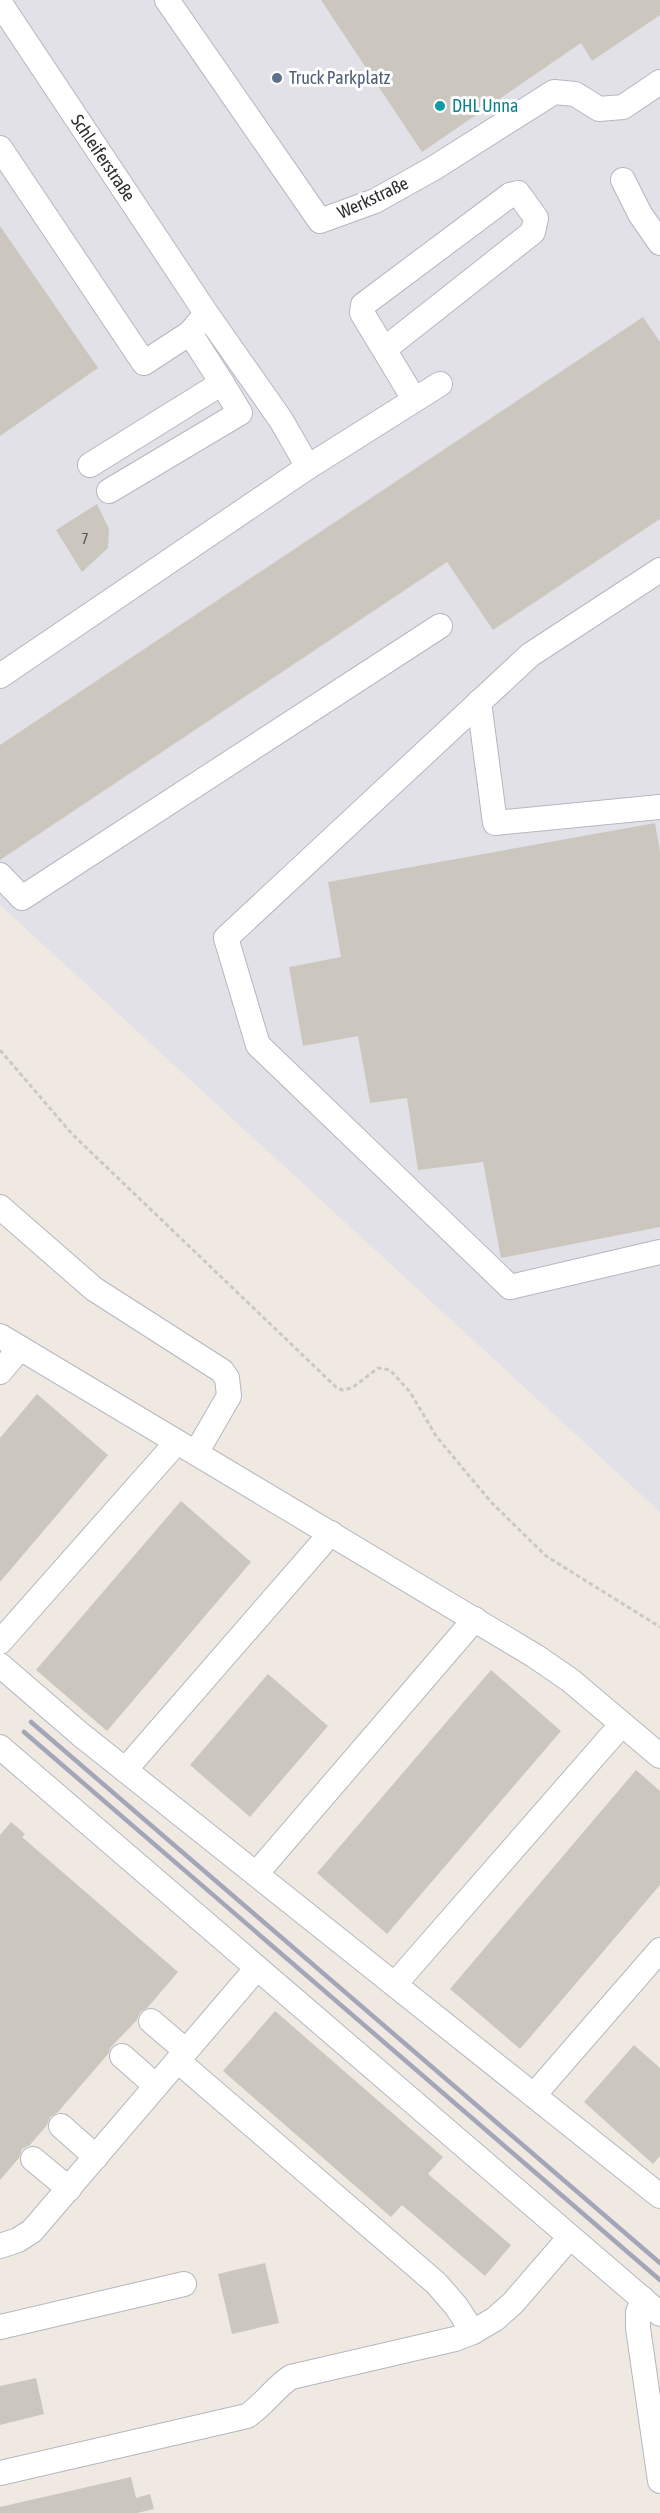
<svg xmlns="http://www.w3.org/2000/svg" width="660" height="2513" viewBox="0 0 660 2513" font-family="'Asap Condensed',sans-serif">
<rect width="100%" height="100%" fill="#efe9e1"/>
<polygon fill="#e3e1e8" points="0,0 660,0 660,1512 0,905"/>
<g fill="#cbc7bf">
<polygon points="321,0 660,0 660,15 592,61 581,43 422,152"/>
<polygon points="0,226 98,368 0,436"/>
<polygon points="643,317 660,342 660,519 493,630 447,562 0,860 0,745"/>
<polygon points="97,504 109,529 108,548 82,572 56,530"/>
<polygon points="655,823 660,852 660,1227 501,1258 483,1162 418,1170 407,1098 370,1103 358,1036 303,1046 289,967 341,957 328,882"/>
<polygon points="37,1394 108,1455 0,1582 0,1438"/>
<polygon points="181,1501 251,1562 107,1731 36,1670"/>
<polygon points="491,1670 561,1731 387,1934 317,1873"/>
<polygon points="268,1674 328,1726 250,1817 190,1765"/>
<polygon points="636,1770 660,1791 660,1885 520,2049 450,1989"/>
<polygon points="11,1822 25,1834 22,1837 178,1972 148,2007 140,2012 137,2020 111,2047 108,2054 58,2112 50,2117 47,2125 30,2145 22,2149 19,2158 0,2180 0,1835"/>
<polygon points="275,2011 443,2157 428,2174 511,2245 485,2276 402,2205 391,2217 223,2071"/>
<polygon points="634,2045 660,2068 660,2156 653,2164 584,2102"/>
<polygon points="265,2263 279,2323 232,2334 218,2274"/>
<polygon points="36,2378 44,2414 0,2425 0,2386"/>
<polygon points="131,2477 136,2498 150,2494 154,2509 137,2513 0,2513 0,2507"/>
</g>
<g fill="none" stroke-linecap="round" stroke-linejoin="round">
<defs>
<g id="minor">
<polyline points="167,0 320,221 375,201 434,168 554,92 575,94 599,109 623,107 660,82"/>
<polyline points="0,3 206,313 281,420 308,467 440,384"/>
<polyline points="0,148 144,363 190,333"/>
<polyline points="623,180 640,214 660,243"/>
<polyline points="382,346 391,344 533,232 536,218 518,193 510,195 363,305 362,313 414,399"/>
<polyline points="90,465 222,383 190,333 201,320"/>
<polyline points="109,491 240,413 222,383"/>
<polyline points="660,570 530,655 226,938 258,1045 510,1287 660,1252"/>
<polyline points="0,676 308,467"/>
<polyline points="479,702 495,823 660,807"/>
<polyline points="0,875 22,898 440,626"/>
<polyline points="0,1207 94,1289 222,1371 227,1378 229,1396 196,1453"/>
<polyline points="0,1336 535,1656 570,1680 660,1756"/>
<polyline points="0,1372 20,1348"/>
<polyline points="0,1642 177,1442"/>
<polyline points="0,1665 80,1734 660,2196"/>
<polyline points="0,1747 660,2314"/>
<polyline points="125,1770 331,1533"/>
<polyline points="256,1874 475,1619"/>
<polyline points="395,1984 622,1724"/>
<polyline points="151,2021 186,2051"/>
<polyline points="122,2056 156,2086"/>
<polyline points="178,2061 436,2283 456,2306 473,2332"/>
<polyline points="534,2095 660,1950"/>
<polyline points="61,2126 96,2157"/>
<polyline points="33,2159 69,2189"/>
<polyline points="0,2246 18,2240 32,2231 257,1968"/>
<polyline points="643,2299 638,2312 638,2328 660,2481"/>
<polyline points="0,2327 184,2284"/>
<path d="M0,2473L247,2416C264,2405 274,2388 291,2377L455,2339L473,2332L495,2319L513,2303L570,2237"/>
</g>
</defs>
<use href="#minor" stroke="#b4b7c1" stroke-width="26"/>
<polyline stroke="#c9c9c9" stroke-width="3" stroke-dasharray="4.5 3" stroke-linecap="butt" points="0,1050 72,1134 336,1387 342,1390 352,1388 378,1368 390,1370 410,1392 436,1436 491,1502 546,1556 660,1627"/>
<use href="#minor" stroke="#fff" stroke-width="24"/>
<g stroke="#a3a6b8" stroke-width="4.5">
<polyline points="31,1722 660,2263"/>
<polyline points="24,1732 660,2280"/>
</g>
</g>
<circle fill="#5c6f8a" stroke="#fff" stroke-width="2" cx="277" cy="78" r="6"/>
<circle fill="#0f9aa8" stroke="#fff" stroke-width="2" cx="440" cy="106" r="6"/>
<g text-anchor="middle" stroke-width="6" stroke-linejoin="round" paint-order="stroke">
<g font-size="15" fill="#555452">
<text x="85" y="544">7</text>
</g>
<g font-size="18" fill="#4e5e75" stroke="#fff" text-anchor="start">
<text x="289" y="84">Truck Parkplatz</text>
</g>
<g font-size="18" fill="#0d838f" stroke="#fff" text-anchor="start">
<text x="452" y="112">DHL Unna</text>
</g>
<g font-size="18" fill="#2e2e2e" stroke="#fff">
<text transform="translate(103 158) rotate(56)" y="6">Schleiferstraße</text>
<text transform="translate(373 198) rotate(-25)" y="6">Werkstraße</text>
</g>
</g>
</svg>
